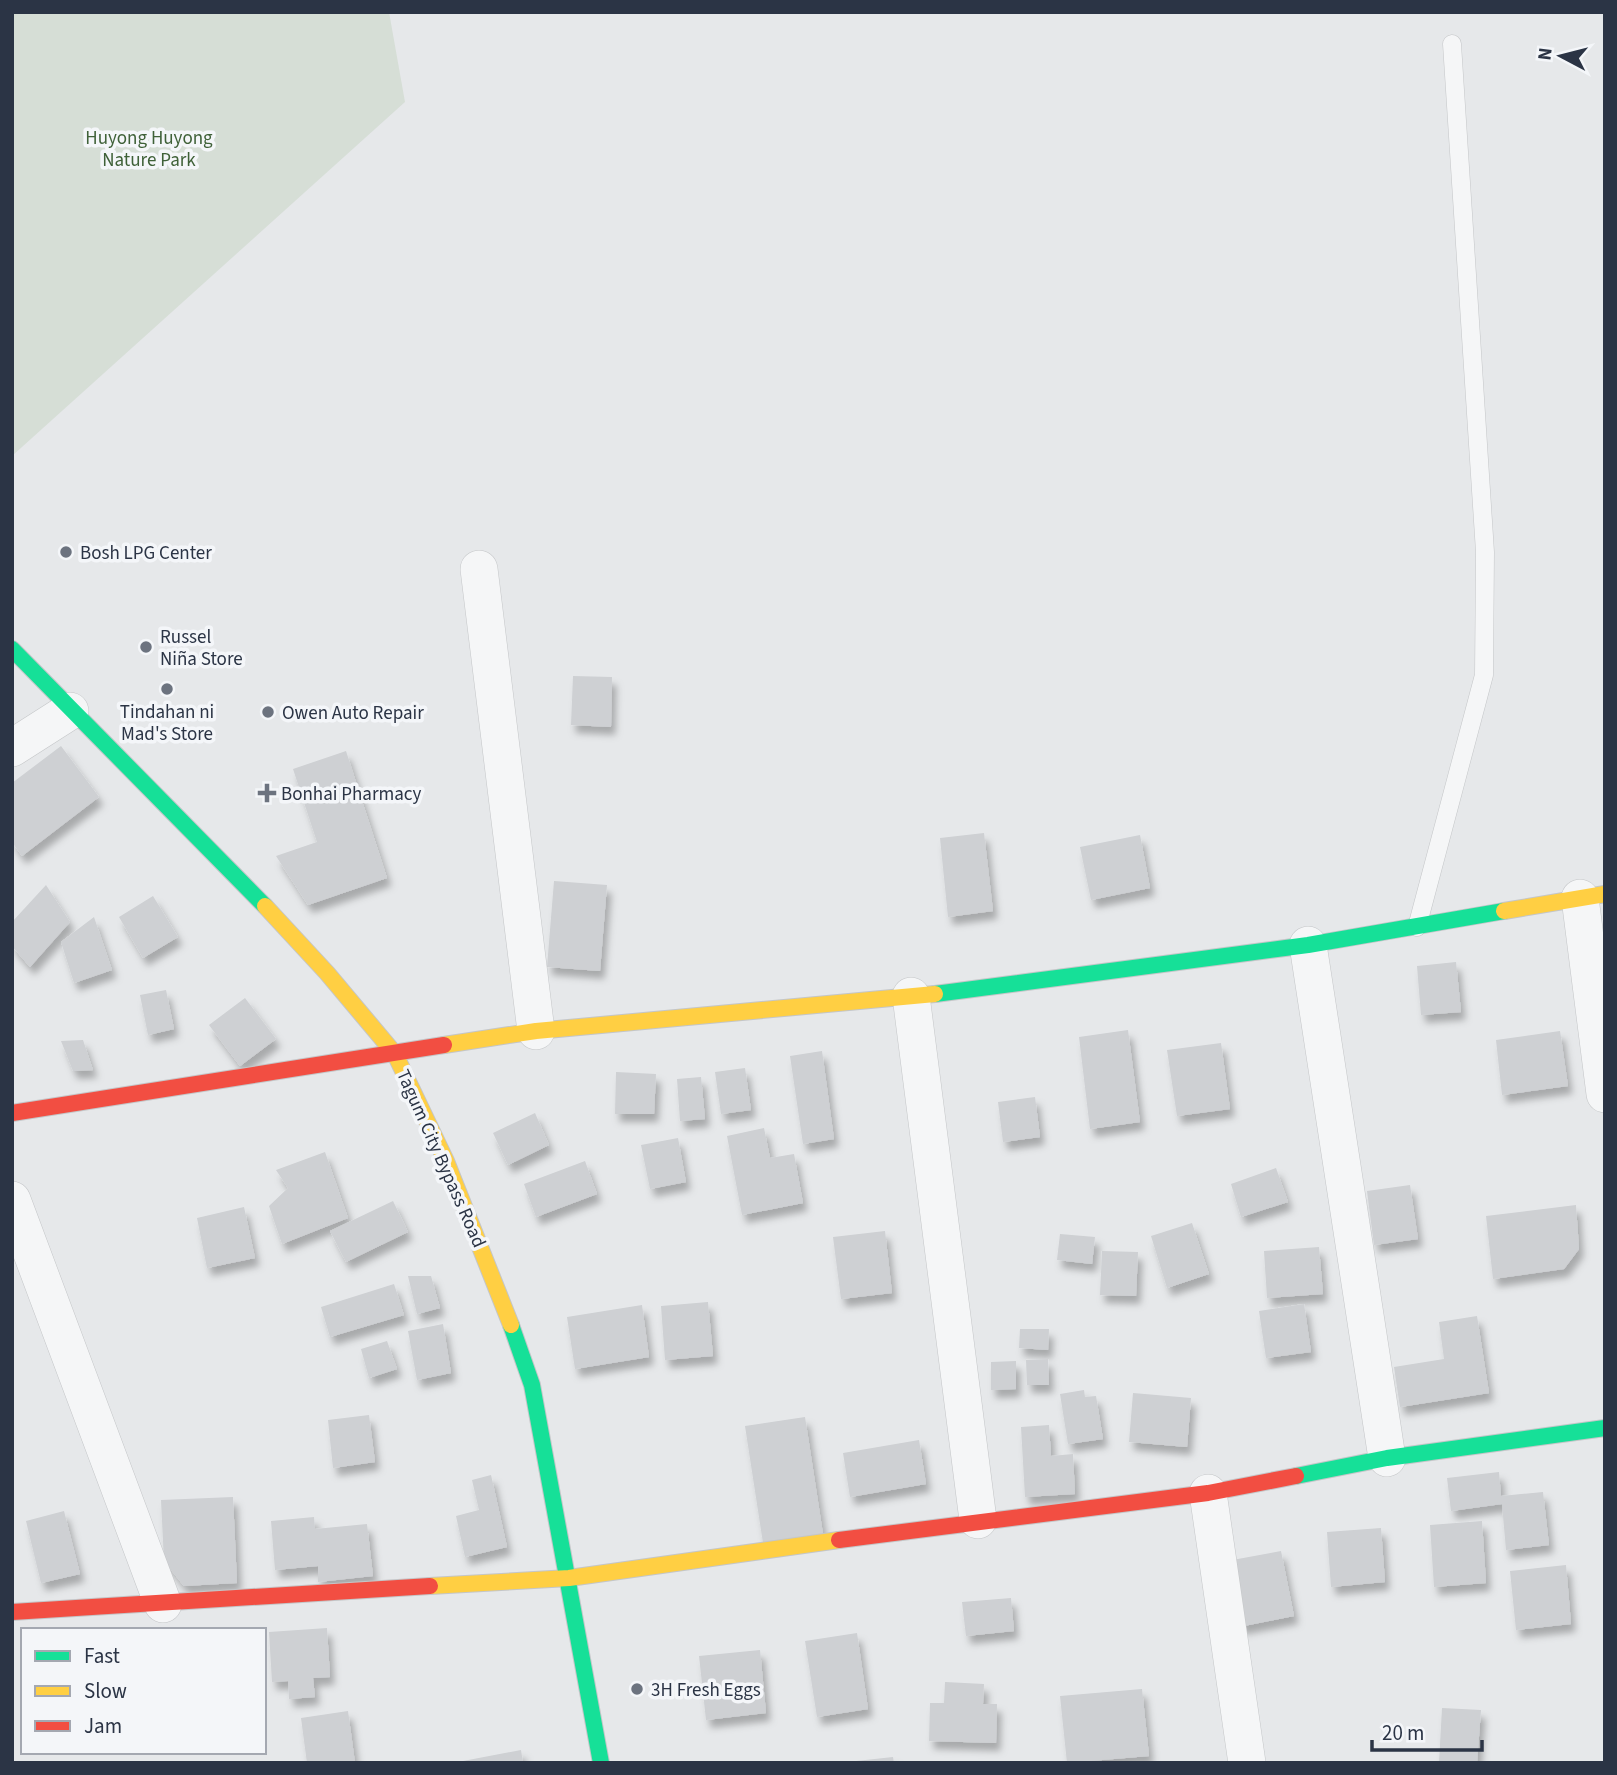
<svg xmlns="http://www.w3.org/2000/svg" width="1617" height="1775" viewBox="0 0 1617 1775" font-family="'Source Sans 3',sans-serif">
<defs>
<filter id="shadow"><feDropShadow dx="4.5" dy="8" stdDeviation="3.5" flood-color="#0004"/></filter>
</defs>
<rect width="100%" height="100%" fill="#e6e8ea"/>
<polygon fill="#d6ded6" points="12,12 389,12 405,102 12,456"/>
<g fill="#ced0d3" filter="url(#shadow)">
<polygon points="573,676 612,677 611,727 571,725"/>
<polygon points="61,746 99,797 22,856 12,842 12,783"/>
<polygon points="346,751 387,878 308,905 276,856 317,842 293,769"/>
<polygon points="984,833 993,911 948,917 940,838"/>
<polygon points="1140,835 1150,888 1091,900 1080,847"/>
<polygon points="554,881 607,885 600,971 547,967"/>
<polygon points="46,885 70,922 30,967 12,946 12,922"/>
<polygon points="153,896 178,937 143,958 119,917"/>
<polygon points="94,917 112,970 74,983 61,942"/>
<polygon points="1456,962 1461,1012 1421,1015 1417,966"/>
<polygon points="166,990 174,1029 148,1035 140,995"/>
<polygon points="245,998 276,1039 240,1066 209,1025"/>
<polygon points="1128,1030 1140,1122 1090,1129 1079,1037"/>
<polygon points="1560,1031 1568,1086 1502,1095 1496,1040"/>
<polygon points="83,1040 93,1070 73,1071 61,1041"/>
<polygon points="1221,1043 1230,1109 1177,1116 1167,1050"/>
<polygon points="822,1051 834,1139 803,1144 790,1056"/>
<polygon points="745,1068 751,1110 721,1114 715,1072"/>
<polygon points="616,1072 656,1074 654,1114 615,1114"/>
<polygon points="701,1077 705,1119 680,1121 677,1079"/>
<polygon points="1035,1097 1040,1137 1003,1142 998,1102"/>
<polygon points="535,1113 549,1145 508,1165 493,1133"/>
<polygon points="764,1128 770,1158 794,1154 803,1203 742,1215 727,1136"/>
<polygon points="678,1138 686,1182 650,1189 641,1145"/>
<polygon points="325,1152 348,1218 282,1244 269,1206 288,1188 276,1170"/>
<polygon points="585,1161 597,1194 536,1217 524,1184"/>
<polygon points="1276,1168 1288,1202 1241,1217 1231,1184"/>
<polygon points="1410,1185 1418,1239 1374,1245 1367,1191"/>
<polygon points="393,1201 408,1232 346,1262 330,1231"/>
<polygon points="1576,1205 1579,1249 1564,1269 1493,1279 1486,1216"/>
<polygon points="244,1207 255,1258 207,1268 197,1218"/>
<polygon points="1192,1223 1209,1274 1167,1288 1151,1236"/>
<polygon points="885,1231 892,1293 841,1299 833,1237"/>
<polygon points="1060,1234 1095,1237 1092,1264 1057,1260"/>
<polygon points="1319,1247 1323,1294 1267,1298 1264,1251"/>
<polygon points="1102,1251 1138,1252 1136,1296 1100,1295"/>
<polygon points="408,1276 431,1276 440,1308 417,1314"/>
<polygon points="394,1284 404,1315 330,1337 321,1307"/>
<polygon points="708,1302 713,1356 665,1360 661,1306"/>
<polygon points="1304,1304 1311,1352 1266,1358 1259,1311"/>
<polygon points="642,1305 649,1357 575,1369 567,1317"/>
<polygon points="1477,1316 1489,1393 1400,1407 1394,1367 1444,1359 1439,1322"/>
<polygon points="443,1324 451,1373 417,1380 408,1331"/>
<polygon points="1020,1329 1049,1329 1048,1350 1019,1348"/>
<polygon points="387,1341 397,1369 369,1378 361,1349"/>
<polygon points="1048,1359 1049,1385 1027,1385 1026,1360"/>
<polygon points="1016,1361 1016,1389 991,1390 991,1362"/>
<polygon points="1084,1390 1085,1397 1096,1396 1103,1439 1068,1444 1060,1394"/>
<polygon points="1133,1393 1191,1398 1187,1447 1129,1442"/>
<polygon points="369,1415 375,1462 333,1468 328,1420"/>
<polygon points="805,1417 823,1534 763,1543 745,1426"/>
<polygon points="1049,1425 1051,1456 1073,1454 1075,1494 1025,1497 1021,1427"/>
<polygon points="919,1440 926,1484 850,1497 843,1453"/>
<polygon points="1499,1472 1501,1496 1543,1492 1549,1545 1506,1550 1502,1504 1451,1511 1447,1478"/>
<polygon points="491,1475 507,1547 465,1557 456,1516 479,1510 472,1480"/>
<polygon points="233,1497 237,1583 184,1586 164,1561 161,1500"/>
<polygon points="64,1511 80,1574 41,1583 26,1521"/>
<polygon points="314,1517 315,1529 367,1524 373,1576 318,1582 318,1566 275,1570 271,1521"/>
<polygon points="1482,1521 1486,1583 1434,1587 1430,1525"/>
<polygon points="1381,1528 1385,1582 1331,1587 1327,1532"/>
<polygon points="1281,1551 1294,1616 1239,1627 1227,1561"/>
<polygon points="1566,1565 1571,1624 1516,1630 1510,1571"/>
<polygon points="1011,1598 1014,1631 966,1636 962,1602"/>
<polygon points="327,1628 330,1677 313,1678 315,1697 289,1699 288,1681 272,1682 269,1632"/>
<polygon points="857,1633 868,1709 817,1717 805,1641"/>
<polygon points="760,1650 766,1713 706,1720 699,1656"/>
<polygon points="945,1682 984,1684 983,1704 997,1704 996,1743 929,1741 930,1703 944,1703"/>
<polygon points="1142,1689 1149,1756 1067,1763 1060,1696"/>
<polygon points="1442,1708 1481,1710 1477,1763 1439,1763"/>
<polygon points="348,1711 355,1763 307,1763 301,1718"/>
<polygon points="521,1750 523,1763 463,1763 463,1761"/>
<polygon points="893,1757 894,1763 856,1763 856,1761"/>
</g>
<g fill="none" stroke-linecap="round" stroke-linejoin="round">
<defs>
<polyline id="lane" points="1417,927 1484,675 1485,552 1452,44"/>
<g id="street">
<polyline points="479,569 536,1031"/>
<polyline points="12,748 70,711"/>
<polyline points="1580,898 1605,1094"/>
<polyline points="1308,945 1387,1458"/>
<polyline points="911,996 978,1520"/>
<polyline points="12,1200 163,1604"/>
<polyline points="1208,1493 1247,1763"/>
</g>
<g id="fast">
<polyline points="12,649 265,906"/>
<polyline points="935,994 1308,945 1504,911"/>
<polyline points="511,1325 532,1385 601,1763"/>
<polyline points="1296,1476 1387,1458 1605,1428"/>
</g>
<g id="slow">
<polyline points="265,906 327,973 395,1054 446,1161 511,1325"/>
<polyline points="1504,911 1605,894"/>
<polyline points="444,1045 536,1031 935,994"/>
<polyline points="430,1586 569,1578 839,1540"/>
</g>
<g id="jam">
<polyline points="12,1113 444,1045"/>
<polyline points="839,1540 1208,1493 1296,1476"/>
<polyline points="12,1612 430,1586"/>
</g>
</defs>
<use href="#lane" stroke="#c4c6c8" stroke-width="19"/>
<use href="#street" stroke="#c4c6c8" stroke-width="38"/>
<use href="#fast" stroke="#c4c6c8" stroke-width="18"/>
<use href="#slow" stroke="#c4c6c8" stroke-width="18"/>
<use href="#jam" stroke="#c4c6c8" stroke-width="18"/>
<use href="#lane" stroke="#f5f6f7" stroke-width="18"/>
<use href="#street" stroke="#f5f6f7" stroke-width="37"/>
<use href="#fast" stroke="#16e098" stroke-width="16"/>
<use href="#slow" stroke="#ffcf43" stroke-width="16"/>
<use href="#jam" stroke="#f24e42" stroke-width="16"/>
</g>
<g fill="#6c737f" stroke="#f4f6f9" stroke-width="2.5">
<circle cx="66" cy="552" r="7"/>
<circle cx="146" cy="647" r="7"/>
<circle cx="167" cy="689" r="7"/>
<circle cx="268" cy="712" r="7"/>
<path d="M263.5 782.5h7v7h7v7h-7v7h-7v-7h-7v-7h7z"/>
<circle cx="637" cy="1689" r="7"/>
</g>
<g text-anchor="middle" stroke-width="7" stroke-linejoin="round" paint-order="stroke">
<g font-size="19" fill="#3f6138" stroke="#f4f6f9">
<text x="149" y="144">Huyong Huyong<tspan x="149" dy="22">Nature Park</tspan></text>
</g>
<g font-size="19" fill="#2b3445" stroke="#f4f6f9" text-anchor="start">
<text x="80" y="559">Bosh LPG Center</text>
<text x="160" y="643">Russel<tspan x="160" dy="22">Niña Store</tspan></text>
<text x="167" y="718" text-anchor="middle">Tindahan ni<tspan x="167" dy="22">Mad's Store</tspan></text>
<text x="282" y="719">Owen Auto Repair</text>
<text x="281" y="800">Bonhai Pharmacy</text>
<text x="651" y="1696">3H Fresh Eggs</text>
</g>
<g font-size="19" fill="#2b3445" stroke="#f4f6f9">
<text transform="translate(442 1158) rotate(66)" y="7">Tagum City Bypass Road</text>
</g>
</g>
<rect width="1617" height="1775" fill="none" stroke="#2b3445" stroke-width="28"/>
<rect x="21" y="1628" width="245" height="126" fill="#f4f6f9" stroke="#a4a8b1" stroke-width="2"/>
<rect x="35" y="1651" width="35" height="10" fill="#16e098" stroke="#a4a8b1" stroke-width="2"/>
<text x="84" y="1663" font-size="21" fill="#2b3445">Fast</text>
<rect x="35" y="1686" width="35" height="10" fill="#ffcf43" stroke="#a4a8b1" stroke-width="2"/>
<text x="84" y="1698" font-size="21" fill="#2b3445">Slow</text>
<rect x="35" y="1721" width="35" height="10" fill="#f24e42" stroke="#a4a8b1" stroke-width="2"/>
<text x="84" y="1733" font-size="21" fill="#2b3445">Jam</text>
<g transform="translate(1561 56) rotate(277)" stroke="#f4f6f9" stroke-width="5" paint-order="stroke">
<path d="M0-5L12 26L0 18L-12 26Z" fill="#2b3445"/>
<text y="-10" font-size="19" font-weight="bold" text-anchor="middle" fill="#2b3445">N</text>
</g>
<path d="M1372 1740v10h110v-10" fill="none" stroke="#2b3445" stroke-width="3.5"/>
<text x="1382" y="1740" font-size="21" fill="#2b3445" stroke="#f4f6f9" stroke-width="5" paint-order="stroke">20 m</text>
</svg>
